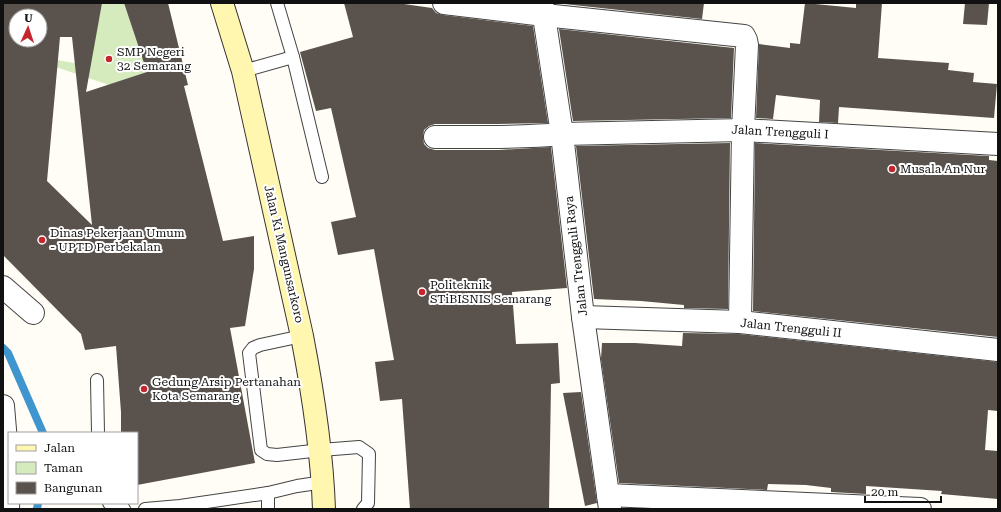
<svg xmlns="http://www.w3.org/2000/svg" width="1001" height="512" viewBox="0 0 1001 512" font-family="'Roboto Serif',serif">
<rect width="100%" height="100%" fill="#fffdf5"/>
<polygon fill="#d5ebbd" points="90,3 124,3 147,72 109,85 44,63 46,58 79,64"/>
<g fill="none" stroke-linecap="round" stroke-linejoin="round">
<g stroke="#3f96cf" stroke-width="8">
<polyline points="3,348 8,353 43,433"/>
<polyline points="37,509 38,503"/>
</g>
</g>
<g fill="#5a524d" fill-rule="evenodd">
<path d="M3,3H102L86,92L147,72L124,3H168L188,85L184,86L223,241L254,236V269L245,326L230,328L255,463L137,485V433H121V412L116,346L85,350L81,334L3,255ZM16,16H40V40H16ZM60,37H72L92,225L47,181Z"/>
<polygon points="344,3 397,3 432,8 436,13 443,15 533,26 548,123 498,124 435,124 429,126 424,130 423,137 424,144 428,148 435,150 499,150 551,147 567,288 512,292 516,344 558,343 560,383 551,384 549,509 410,509 402,399 380,401 375,362 394,360 374,249 338,255 331,222 356,217 331,108 316,111 300,52 353,37"/>
<polygon points="555,3 704,3 702,19"/>
<polygon points="805,3 856,8 856,3 882,3 878,58 949,63 948,70 974,73 973,82 997,84 994,118 839,107 838,123 819,122 820,100 776,95 773,119 756,118 759,44 790,48 790,43 800,44"/>
<polygon points="965,3 989,3 987,25 963,24"/>
<polygon points="559,29 734,48 731,118 573,121"/>
<polygon points="730,143 728,309 684,308 684,305 641,301 594,299 576,146"/>
<polygon points="755,143 989,156 989,160 998,161 998,337 753,311"/>
<polygon points="683,333 739,334 998,362 998,411 988,410 985,450 998,451 998,499 941,494 942,491 866,486 866,494 831,492 831,488 806,485 768,484 767,490 619,483 601,359 602,343 635,343 682,346"/>
<polygon points="581,392 597,503 585,506 563,393"/>
</g>
<g fill="none" stroke-linecap="round" stroke-linejoin="round">
<defs>
<g id="service">
<polyline points="277,3 293,57 322,177"/>
<polyline points="243,71 293,57"/>
<polyline points="302,336 260,345 253,348 249,353 261,450 267,454 277,455 321,450 359,447 369,454 368,503 363,509"/>
<polyline points="97,380 98,433"/>
<polyline points="268,493 268,509"/>
<polyline points="109,503 111,505 124,509"/>
<polyline points="145,509 180,506 268,493 297,486 324,482"/>
</g>
<g id="minor">
<polyline points="444,3 544,15 744,36 746,40 747,45 743,130 740,322"/>
<polyline points="542,3 562,134 583,317 610,509"/>
<path d="M435,137C477,137 520,138 562,134L743,130L998,144"/>
<polyline points="3,287 33,313"/>
<polyline points="583,317 740,322 998,350"/>
<polyline points="3,406 9,477 8,509"/>
<polyline points="608,495 920,509"/>
</g>
<path id="secondary" d="M222,3L243,71L302,336C313,393 322,451 324,509"/>
</defs>
<use href="#service" stroke="#444" stroke-width="14"/>
<use href="#minor" stroke="#444" stroke-width="24"/>
<use href="#secondary" stroke="#333" stroke-width="24"/>
<use href="#service" stroke="#fff" stroke-width="12"/>
<use href="#minor" stroke="#fff" stroke-width="22"/>
<use href="#secondary" stroke="#fff6b0" stroke-width="22"/>
</g>
<g fill="#c4262e" stroke="#fff" stroke-width="1.5">
<circle cx="109" cy="59" r="4"/>
<circle cx="892" cy="169" r="4"/>
<circle cx="42" cy="240" r="4"/>
<circle cx="422" cy="292" r="4"/>
<circle cx="144" cy="389" r="4"/>
</g>
<g text-anchor="middle" stroke-width="4" stroke-linejoin="round" paint-order="stroke">
<g font-size="12" fill="#111" stroke="#fff" text-anchor="start">
<text x="117" y="56">SMP Negeri<tspan x="117" dy="14">32 Semarang</tspan></text>
<text x="900" y="173">Musala An Nur</text>
<text x="50" y="237">Dinas Pekerjaan Umum<tspan x="50" dy="14">- UPTD Perbekalan</tspan></text>
<text x="430" y="289">Politeknik<tspan x="430" dy="14">STiBISNIS Semarang</tspan></text>
<text x="152" y="386">Gedung Arsip Pertanahan<tspan x="152" dy="14">Kota Semarang</tspan></text>
</g>
<g font-size="12" fill="#111" stroke="#fff">
<text transform="translate(780 132) rotate(3)" y="4">Jalan Trengguli I</text>
<text transform="translate(284 254) rotate(77)" y="4">Jalan Ki Mangunsarkoro</text>
<text transform="translate(576 256) rotate(-97)" y="4">Jalan Trengguli Raya</text>
<text transform="translate(791 328) rotate(6)" y="4">Jalan Trengguli II</text>
</g>
</g>
<rect width="1001" height="512" fill="none" stroke="#111111" stroke-width="8"/>
<rect x="8" y="432" width="130" height="72" fill="#ffffff" stroke="#a0a0a0"/>
<rect x="16" y="445" width="20" height="6" fill="#fff6b0" stroke="#a0a0a0"/>
<text x="44" y="452" font-size="12" fill="#111111">Jalan</text>
<rect x="16" y="462" width="20" height="12" fill="#d5ebbd" stroke="#a0a0a0"/>
<text x="44" y="472" font-size="12" fill="#111111">Taman</text>
<rect x="16" y="482" width="20" height="12" fill="#5a524d" stroke="#a0a0a0"/>
<text x="44" y="492" font-size="12" fill="#111111">Bangunan</text>
<g transform="translate(28 28) rotate(3)"><circle r="19" fill="#ffffff" stroke="#a0a0a0"/>
<path d="M0-3L7 15L0 10L-7 15Z" fill="#c4262e"/>
<text y="-6" font-size="11" font-weight="bold" text-anchor="middle" fill="#111111">U</text>
</g>
<path d="M865 496v6h76v-6" fill="none" stroke="#111111" stroke-width="2"/>
<text x="871" y="496" font-size="12" fill="#111111" stroke="#ffffff" stroke-width="3" paint-order="stroke">20 m</text>
</svg>
